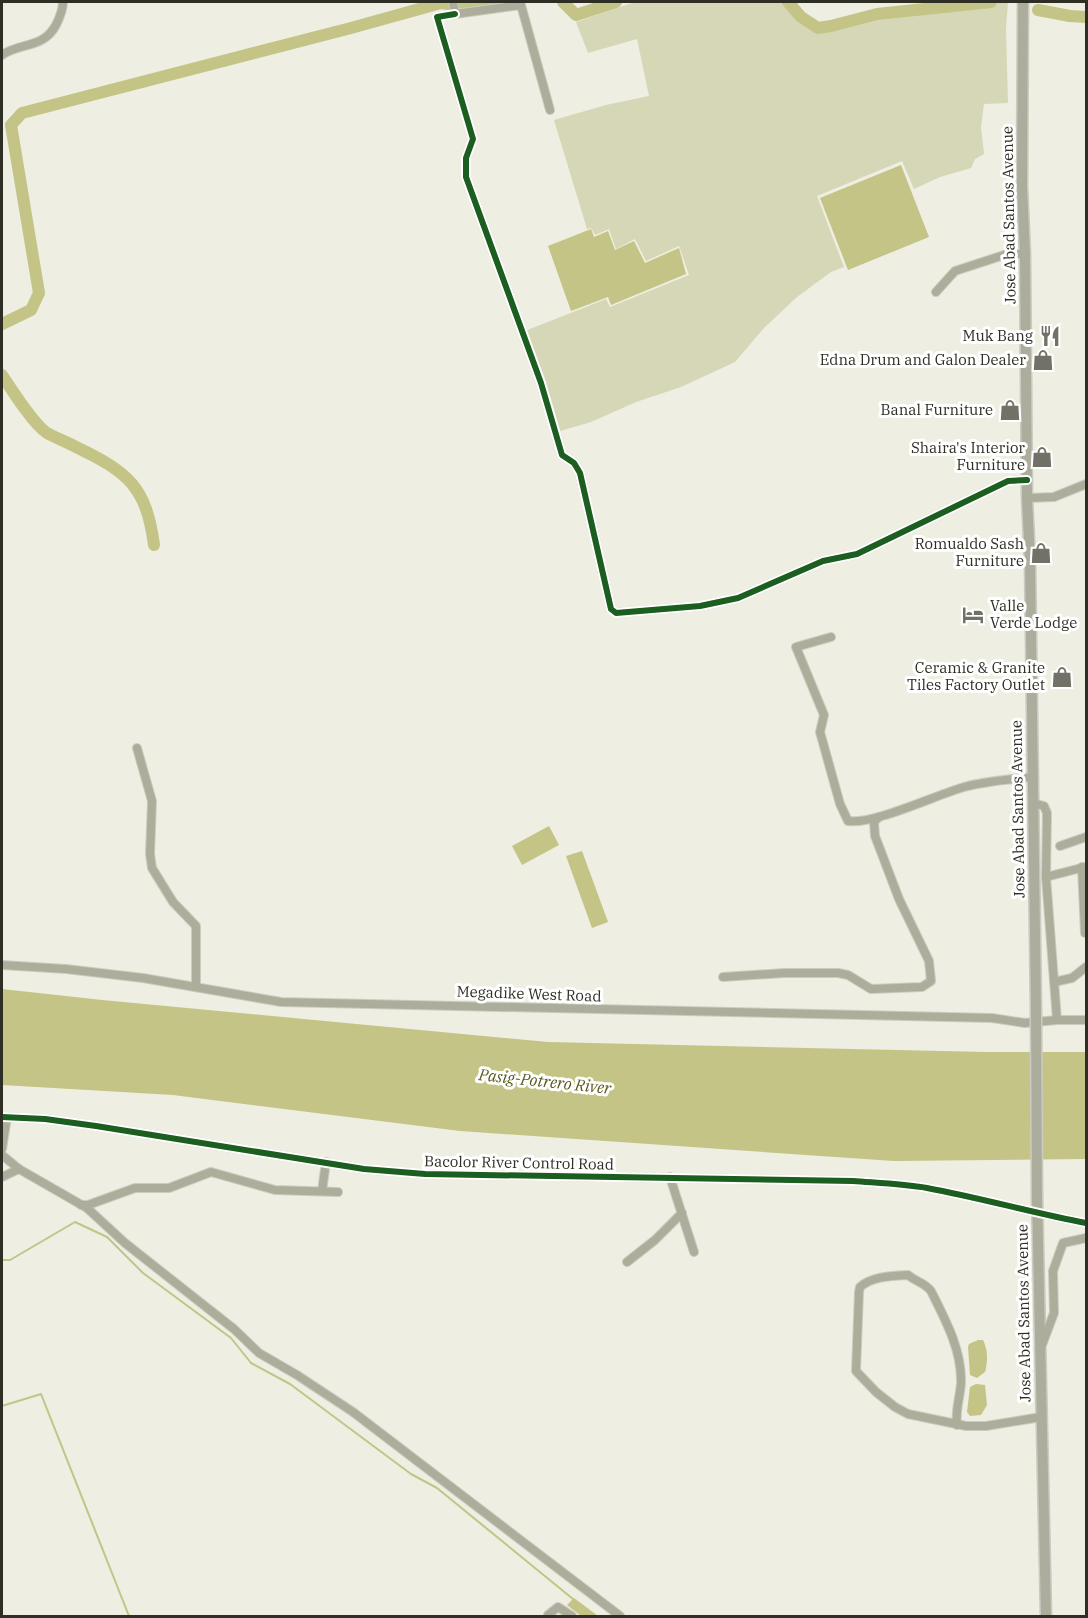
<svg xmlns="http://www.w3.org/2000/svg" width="1088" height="1618" viewBox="0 0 1088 1618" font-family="'IBM Plex Serif',serif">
<rect width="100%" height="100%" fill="#eeeee2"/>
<polygon fill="#d6d7b6" points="635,2 785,2 800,19 818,30 831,28 877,15 1008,2 1006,29 1008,103 984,104 981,127 984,154 975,159 971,168 940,177 914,189 902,161 817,196 844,267 831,272 797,297 764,328 735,362 681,387 636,402 591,422 553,433 525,331 606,299 610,307 689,275 679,246 646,261 635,239 616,249 609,229 595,235 591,228 587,229 554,120 606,105 649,96 637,39 588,53 576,22"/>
<g fill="#c3c485">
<polygon points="901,165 929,237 848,270 820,198"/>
<polygon points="591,229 594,237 608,231 615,250 634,241 645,263 679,248 686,274 611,305 608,297 571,311 548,246"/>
<polygon points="549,826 559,845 522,865 512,846"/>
<polygon points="582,851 608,922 592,928 566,856"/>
<polygon points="2,989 102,1000 548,1042 986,1052 1086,1052 1086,1159 894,1161 460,1131 173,1095 2,1085"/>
<path d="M978,1340H983C988,1350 988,1361 985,1372L977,1378L970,1375L968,1347L969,1344Z"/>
<polygon points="976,1384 985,1385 987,1405 981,1415 970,1416 967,1412 970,1387"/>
<polygon points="574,1598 598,1616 581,1616 567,1605"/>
</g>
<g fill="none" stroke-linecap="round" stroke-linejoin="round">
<g stroke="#c3c485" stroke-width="2">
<polyline points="2,1260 10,1260 75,1222 107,1237 143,1273 231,1338 251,1363 290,1384 411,1474 437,1488 573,1599"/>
<polyline points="2,1406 41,1394 129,1616"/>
</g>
<g stroke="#c3c485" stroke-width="12">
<polyline points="563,2 576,15 616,2"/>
<polyline points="788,2 801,17 818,28 831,26 877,14 991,2"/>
<polyline points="1038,10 1070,16 1086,17"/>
<polyline points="2,324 31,310 39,293 11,125 22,113 351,28 441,3 456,5 492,2"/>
<path d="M2,375C12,390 33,424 47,433C56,438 67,442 76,447C128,472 146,486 154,545"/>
</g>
<defs>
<g id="minor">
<polyline points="453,2 455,14 521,5 550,110"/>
<polyline points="455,14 437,17 473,139 466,158 466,177 541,383 562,455 574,463 580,473 611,609 616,613 700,606 738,598 823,561 857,554 1008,481 1027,480"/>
<path d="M2,55C21,42 43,49 56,25C60,17 63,10 63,2"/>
<polyline points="936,292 955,271 1007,254 1025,254"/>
<polyline points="1027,498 1054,497 1086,484"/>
<path d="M831,637L796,647L824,715L820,732L840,804L848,821C873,825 936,795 964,787C986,781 1010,779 1033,777"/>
<polyline points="137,748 152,801 150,854 152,868 173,902 196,926 196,987"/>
<polyline points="1033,803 1044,806 1047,813 1046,877 1057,1020"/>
<polyline points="1060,846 1086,837"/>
<polyline points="1082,867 1085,933"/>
<polyline points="1046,877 1085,867"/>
<polyline points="2,965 66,969 143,978 281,1002 992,1018 1025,1023 1057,1020 1086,1020"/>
<polyline points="723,977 784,973 838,973 848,975 871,989 922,987 931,981 929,961 899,899 875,836 874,822 879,817"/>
<polyline points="1054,982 1072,978 1086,967"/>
<path d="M2,1117L45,1119L96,1126L364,1169L425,1174L853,1181C878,1183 903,1184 927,1188C981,1198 1033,1213 1086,1223"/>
<polyline points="2,1149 7,1117"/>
<polyline points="2,1155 19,1169 87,1208 125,1243 234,1329 259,1353 297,1375 353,1412 620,1616"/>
<polyline points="2,1177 19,1169"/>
<polyline points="670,1177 694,1252"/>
<polyline points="322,1191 326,1162"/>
<polyline points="81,1205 88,1205 135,1188 169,1188 211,1172 275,1190 338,1192"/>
<polyline points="627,1262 655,1240 682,1213"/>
<polyline points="1042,1345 1054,1313 1053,1271 1063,1243 1086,1238"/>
<path d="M957,1425C955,1410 960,1398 961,1383C962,1350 945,1319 931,1291C924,1282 916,1282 908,1275C892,1276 873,1276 860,1287L859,1292L856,1371L876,1392L895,1407L908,1414L966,1426H986L1041,1417"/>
<polyline points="548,1615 558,1607 572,1616"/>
</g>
<g id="highway">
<polyline points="1023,2 1022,186 1025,254 1027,498 1030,561 1036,1010"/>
<polyline points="1037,1196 1046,1616"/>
</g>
</defs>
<use href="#minor" stroke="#cbcbc1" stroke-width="10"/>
<use href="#highway" stroke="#cbcbc1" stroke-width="13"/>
<use href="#minor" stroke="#adad9b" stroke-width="8"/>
<use href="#highway" stroke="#adad9e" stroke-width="10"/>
<defs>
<polyline id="highway-bridge" points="1036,1010 1037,1196"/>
</defs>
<use href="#highway-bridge" stroke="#cbcbc1" stroke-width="13" stroke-linecap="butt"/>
<use href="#highway-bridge" stroke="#adad9e" stroke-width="10"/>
<defs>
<g id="cycleway">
<polyline points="455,14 437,17 473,139 466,158 466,177 541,383 562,455 574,463 580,473 611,609 616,613 700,606 738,598 823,561 857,554 1008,481 1027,480"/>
<path d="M2,1117L45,1119L96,1126L364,1169L425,1174L853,1181C878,1183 903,1184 927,1188C981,1198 1033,1213 1086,1223"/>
</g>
</defs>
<use href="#cycleway" stroke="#fff" stroke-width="10"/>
<use href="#cycleway" stroke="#1b5e20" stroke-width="6"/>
</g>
<defs>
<symbol id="restaurant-bare" viewBox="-9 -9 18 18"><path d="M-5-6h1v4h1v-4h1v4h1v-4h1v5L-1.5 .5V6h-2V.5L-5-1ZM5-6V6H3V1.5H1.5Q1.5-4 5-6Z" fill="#717167" stroke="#fff" stroke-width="2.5" paint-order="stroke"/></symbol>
<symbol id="shop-bare" viewBox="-9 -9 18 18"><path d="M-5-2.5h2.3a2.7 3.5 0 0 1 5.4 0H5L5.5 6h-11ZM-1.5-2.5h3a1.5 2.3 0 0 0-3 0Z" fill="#717167" stroke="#fff" stroke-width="2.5" paint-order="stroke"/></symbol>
<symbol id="hotel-bare" viewBox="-9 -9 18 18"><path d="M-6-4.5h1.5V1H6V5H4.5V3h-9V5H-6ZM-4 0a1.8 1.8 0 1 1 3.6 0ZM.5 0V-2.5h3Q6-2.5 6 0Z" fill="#717167" stroke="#fff" stroke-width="2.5" paint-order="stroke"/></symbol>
</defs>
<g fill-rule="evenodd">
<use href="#restaurant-bare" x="1035" y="321" width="30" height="30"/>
<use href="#shop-bare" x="1028" y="345" width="30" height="30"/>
<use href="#shop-bare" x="995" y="395" width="30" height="30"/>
<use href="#shop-bare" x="1027" y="442" width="30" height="30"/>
<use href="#shop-bare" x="1026" y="538" width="30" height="30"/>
<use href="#hotel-bare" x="958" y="600" width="30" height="30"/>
<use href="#shop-bare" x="1047" y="662" width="30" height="30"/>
</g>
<g text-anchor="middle" stroke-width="6" stroke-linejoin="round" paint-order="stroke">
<g font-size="15" fill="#2e2e25" stroke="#fff">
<text transform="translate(1009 215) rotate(-91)" y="5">Jose Abad Santos Avenue</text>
<text transform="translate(1018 809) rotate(-91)" y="5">Jose Abad Santos Avenue</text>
<text transform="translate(529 994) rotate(2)" y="5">Megadike West Road</text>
<text transform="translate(519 1163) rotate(1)" y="5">Bacolor River Control Road</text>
<text transform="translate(1024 1313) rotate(-91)" y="5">Jose Abad Santos Avenue</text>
</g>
<g font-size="15" fill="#2e2e25" stroke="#fff" text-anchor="end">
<text x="1033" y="341">Muk Bang</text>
<text x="1026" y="365">Edna Drum and Galon Dealer</text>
<text x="993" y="415">Banal Furniture</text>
<text x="1025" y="453">Shaira's Interior<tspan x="1025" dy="17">Furniture</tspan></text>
<text x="1024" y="549">Romualdo Sash<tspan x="1024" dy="17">Furniture</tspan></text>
<text x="990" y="611" text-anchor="start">Valle<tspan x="990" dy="17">Verde Lodge</tspan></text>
<text x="1045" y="673">Ceramic &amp; Granite<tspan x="1045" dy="17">Tiles Factory Outlet</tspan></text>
</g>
<g font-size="16" font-style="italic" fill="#585718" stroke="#fff">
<text transform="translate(545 1081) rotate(6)" y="6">Pasig-Potrero River</text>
</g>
</g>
<rect width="1088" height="1618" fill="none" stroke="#2e2e25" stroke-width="6"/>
</svg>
